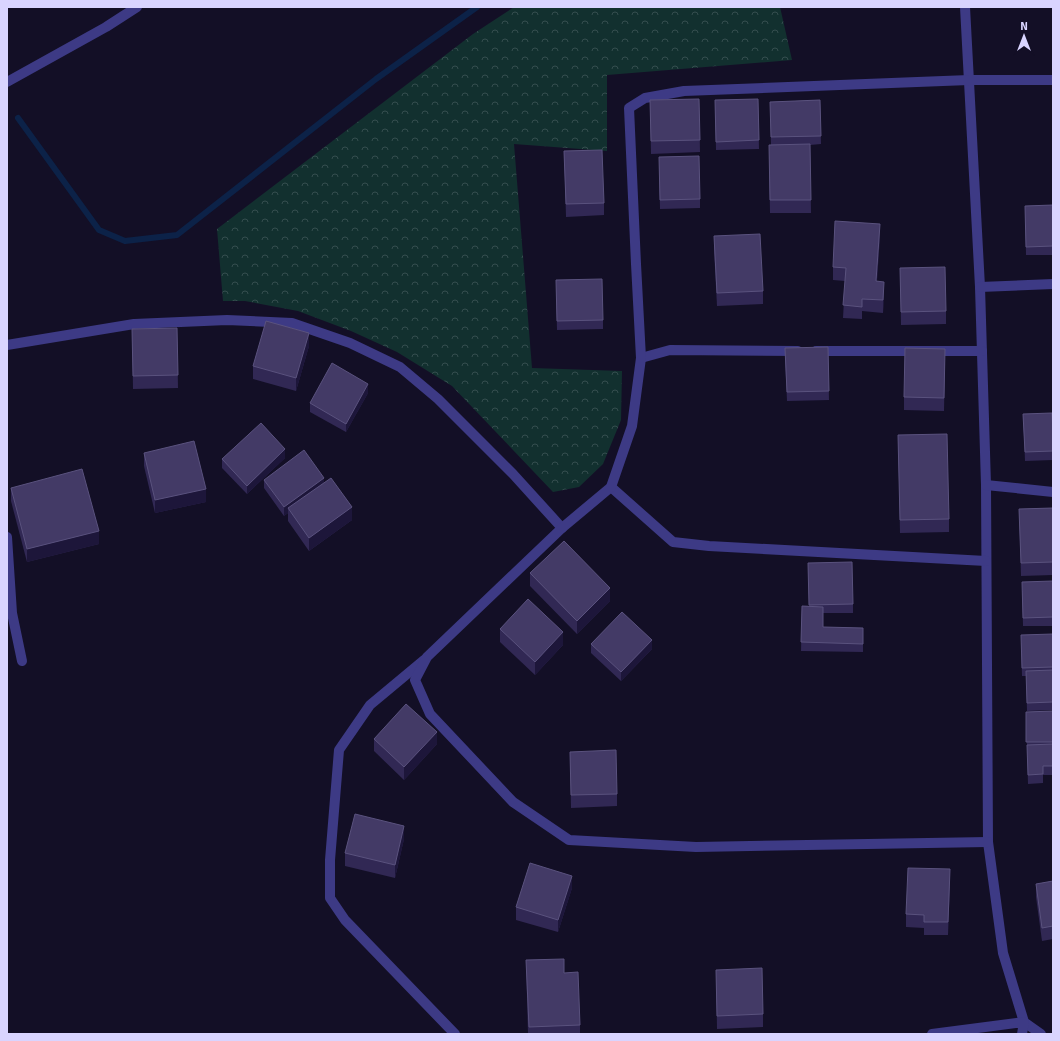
<svg xmlns="http://www.w3.org/2000/svg" width="1060" height="1041" viewBox="0 0 1060 1041" font-family="Signika,sans-serif">
<defs>
<pattern id="park-crowns" width="20" height="18" patternUnits="userSpaceOnUse"><rect width="20" height="18" fill="#12302f"/><path d="M2 6a3 3 0 1 1 6 0M12 15a3 3 0 1 1 6 0" fill="none" stroke="#344d4e"/></pattern>
</defs>
<rect width="100%" height="100%" fill="#130f26"/>
<polygon fill="url(#park-crowns)" points="514,7 780,7 792,60 607,75 607,151 514,144 532,368 622,371 621,420 603,464 579,487 553,492 452,386 397,352 351,331 298,311 245,301 223,301 217,229 473,34"/>
<g fill="none" stroke-linecap="round" stroke-linejoin="round">
<polyline stroke="#0c2248" stroke-width="6" points="18,118 99,230 125,241 177,235 376,79 477,7"/>
<g stroke="#3d3a85" stroke-width="10">
<polyline points="965,7 980,287 986,485 988,842 1003,953 1024,1022 1041,1034"/>
<polyline points="7,82 106,27 137,7"/>
<polyline points="980,287 1053,284"/>
<polyline points="7,345 134,324 227,320 292,323 350,343 400,367 438,399 513,474 562,528"/>
<polyline points="816,351 982,351"/>
<polyline points="641,358 670,350 798,351"/>
<polyline points="986,485 1053,492"/>
<polyline points="611,487 673,542 709,546 986,561"/>
<polyline points="7,537 12,613 22,661"/>
<polyline points="424,660 370,705 339,750 330,860 330,898 345,920 455,1034"/>
<polyline points="988,842 696,847 569,840 513,802 430,714 415,680 427,657 562,528 611,487 632,426 641,358 636,264 629,108 645,98 684,91 969,80 1053,80"/>
<polyline points="932,1034 1024,1022 1022,1034"/>
</g>
</g>
<g fill="#312854">
<polygon points="699,99 700,152 651,154 650,100"/>
<polygon points="758,99 759,149 716,150 715,100"/>
<polygon points="820,100 821,144 810,145 811,213 770,213 769,158 771,145 770,102"/>
<polygon points="564,151 604,203 604,215 566,217"/>
<polygon points="659,166 700,199 700,208 660,209"/>
<polygon points="1053,205 1053,255 1026,255 1025,206"/>
<polygon points="714,236 763,291 763,304 717,306 714,249"/>
<polygon points="880,236 877,281 884,295 883,313 862,311 862,319 843,318 845,281 833,280 833,267"/>
<polygon points="900,268 946,311 946,324 901,325"/>
<polygon points="556,289 603,320 603,329 557,330"/>
<polygon points="177,328 178,388 133,389 132,329"/>
<polygon points="309,346 296,391 253,379 253,366"/>
<polygon points="828,347 829,400 787,401 785,357"/>
<polygon points="945,362 944,411 904,410 904,397"/>
<polygon points="368,393 346,432 310,412 310,403"/>
<polygon points="1023,414 1053,434 1053,460 1025,461"/>
<polygon points="898,435 949,519 949,532 900,533"/>
<polygon points="144,453 206,502 155,513 144,466"/>
<polygon points="285,458 247,494 222,468 222,459"/>
<polygon points="264,480 324,483 352,520 309,551 288,521 288,513 284,516 264,488"/>
<polygon points="11,488 99,544 27,562 11,501"/>
<polygon points="1053,508 1053,575 1021,576 1019,509"/>
<polygon points="808,563 853,604 853,613 823,613 823,627 863,628 863,652 801,651 802,606 809,606"/>
<polygon points="530,573 610,601 577,634 530,586"/>
<polygon points="1053,581 1053,626 1023,626 1022,591"/>
<polygon points="500,629 563,645 535,675 500,642"/>
<polygon points="1053,634 1053,710 1027,711 1026,676 1022,676 1021,643"/>
<polygon points="591,644 652,649 621,681 591,653"/>
<polygon points="1053,711 1053,775 1043,775 1043,783 1028,784 1026,712"/>
<polygon points="374,739 437,744 404,780 374,751"/>
<polygon points="570,752 617,794 617,806 571,808"/>
<polygon points="404,839 395,878 345,866 345,853"/>
<polygon points="1053,881 1053,939 1042,941 1036,897 1036,884"/>
<polygon points="950,882 948,935 924,935 924,928 906,927 906,914"/>
<polygon points="572,888 558,932 516,920 516,907"/>
<polygon points="526,960 564,973 580,1025 580,1034 528,1034"/>
<polygon points="716,970 763,1014 763,1027 717,1029"/>
</g>
<g fill="#1d163a">
<polygon points="880,224 880,236 876,294 876,281"/>
<polygon points="884,282 884,295 883,313 883,300"/>
<polygon points="309,333 309,346 296,391 296,378"/>
<polygon points="368,384 368,393 346,432 346,424"/>
<polygon points="285,449 285,458 247,494 247,486"/>
<polygon points="324,478 324,486 288,508 288,513 284,516 284,507"/>
<polygon points="206,489 206,502 155,513 155,500"/>
<polygon points="352,507 352,520 309,551 309,538"/>
<polygon points="99,531 99,544 27,562 27,549"/>
<polygon points="610,588 610,601 577,634 577,621"/>
<polygon points="563,632 563,645 535,675 535,662"/>
<polygon points="652,640 652,649 621,681 621,672"/>
<polygon points="437,732 437,744 404,780 404,767"/>
<polygon points="404,826 404,839 395,878 395,865"/>
<polygon points="950,869 950,882 948,935 948,922"/>
<polygon points="572,876 572,888 558,932 558,920"/>
</g>
<g fill="#433a66" stroke="#5a527e">
<polygon points="699,99 700,140 651,141 650,100"/>
<polygon points="758,99 759,140 716,142 715,100"/>
<polygon points="820,100 821,136 771,137 770,102"/>
<polygon points="810,144 811,200 770,200 769,145"/>
<polygon points="602,150 604,203 566,204 564,151"/>
<polygon points="699,156 700,199 660,200 659,157"/>
<polygon points="1053,205 1053,246 1026,247 1025,206"/>
<polygon points="835,221 880,224 876,281 884,282 883,300 862,299 862,307 843,305 846,268 833,267"/>
<polygon points="760,234 763,291 717,293 714,236"/>
<polygon points="945,267 946,311 901,312 900,268"/>
<polygon points="602,279 603,320 557,321 556,280"/>
<polygon points="266,321 309,333 296,378 253,366"/>
<polygon points="177,328 178,375 133,376 132,329"/>
<polygon points="828,347 829,391 787,392 785,348"/>
<polygon points="905,348 945,349 944,398 904,397"/>
<polygon points="332,363 368,384 346,424 310,403"/>
<polygon points="1052,413 1053,434 1053,451 1025,452 1023,414"/>
<polygon points="261,423 285,449 247,486 222,459"/>
<polygon points="947,434 949,519 900,520 898,435"/>
<polygon points="194,441 206,489 155,500 144,453"/>
<polygon points="304,450 324,478 284,507 264,480"/>
<polygon points="82,469 99,531 27,549 11,488"/>
<polygon points="331,478 352,507 309,538 288,508"/>
<polygon points="1053,508 1053,562 1021,563 1019,509"/>
<polygon points="564,541 610,588 577,621 530,573"/>
<polygon points="852,562 853,604 809,605 808,563"/>
<polygon points="1053,581 1053,617 1023,618 1022,582"/>
<polygon points="528,599 563,632 535,662 500,629"/>
<polygon points="802,606 823,607 823,627 863,628 863,644 801,642"/>
<polygon points="622,612 652,640 621,672 591,644"/>
<polygon points="1053,634 1053,667 1022,668 1021,635"/>
<polygon points="1053,670 1053,702 1027,703 1026,671"/>
<polygon points="406,704 437,732 404,767 374,739"/>
<polygon points="1053,711 1053,742 1026,742 1026,712"/>
<polygon points="1053,744 1053,766 1043,766 1043,774 1028,775 1027,745"/>
<polygon points="616,750 617,794 571,795 570,752"/>
<polygon points="355,814 404,826 395,865 345,853"/>
<polygon points="530,863 572,876 558,920 516,907"/>
<polygon points="908,868 950,869 948,922 924,922 924,915 906,914"/>
<polygon points="1053,881 1053,926 1042,928 1036,884"/>
<polygon points="564,959 564,973 578,972 580,1025 529,1027 526,960"/>
<polygon points="762,968 763,1014 717,1016 716,970"/>
</g>
<rect width="1060" height="1041" fill="none" stroke="#d9d4ff" stroke-width="16"/>
<g transform="translate(1024 36)" stroke="#130f26" stroke-width="3" paint-order="stroke">
<path d="M0-3L7 15L0 10L-7 15Z" fill="#d9d4ff"/>
<text y="-6" font-size="11" font-weight="bold" text-anchor="middle" fill="#d9d4ff">N</text>
</g>
</svg>
